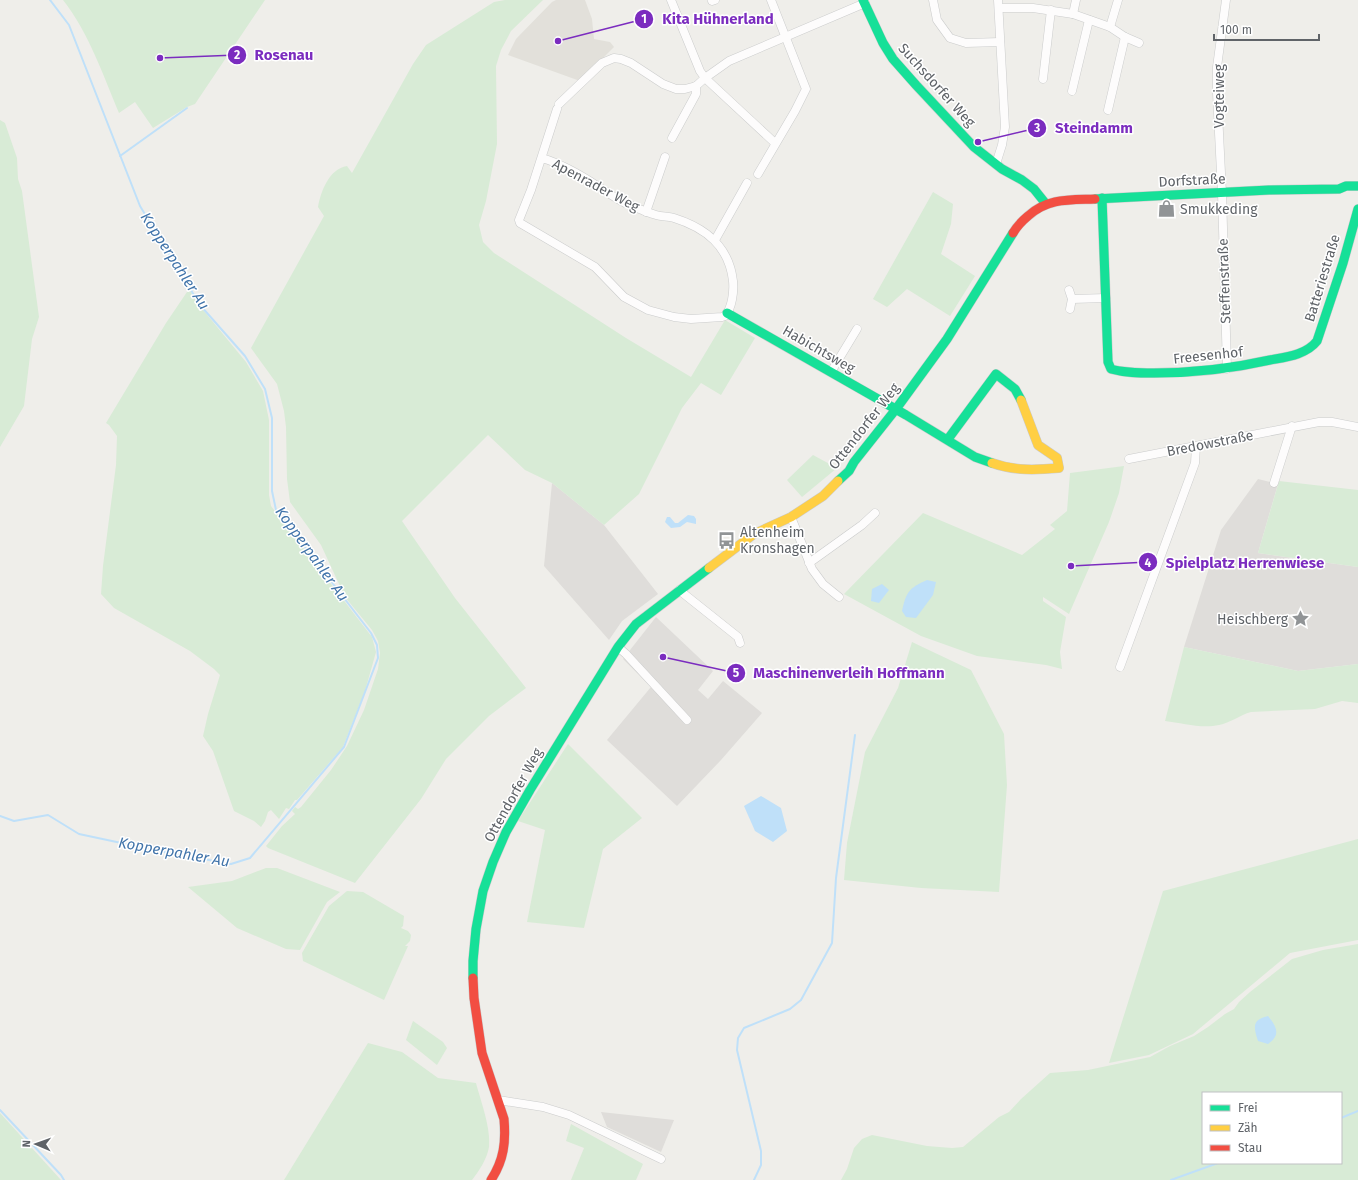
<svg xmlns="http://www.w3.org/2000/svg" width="1358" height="1180" viewBox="0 0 1358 1180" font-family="'Fira Sans',sans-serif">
<rect width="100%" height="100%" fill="#efeeea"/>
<g fill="#dfddda">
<polygon points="1258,479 1278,484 1258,553 1358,567 1358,664 1298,671 1184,647 1221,530"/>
<polygon points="552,483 604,525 658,594 622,621 609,640 544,566"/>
<polygon points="656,617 713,671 698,690 708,699 723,681 762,713 721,760 677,806 607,740 651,687 623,659"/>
<polygon points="601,1112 674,1120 661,1152 607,1127"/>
</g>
<polygon fill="#e2e0da" points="556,0 585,0 592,19 594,39 610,42 614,47 580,81 508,55 516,39 552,2"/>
<g fill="#d8ebd6" fill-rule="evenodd">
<path d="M63,0H265L195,104L187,107L153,128L135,102L119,113C103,75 89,33 63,0Z"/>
<path d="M505,0H543L511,31L501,50L496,66L497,144L486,201L479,225L483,242L494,253L626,338L691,377L725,320L755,338L721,395L701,383L682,408L639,494L604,525L552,483L525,470L488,435L402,521L455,598L526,688L489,716L446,759L421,799L355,883L268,848L266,846L282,826L295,814L292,811L295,807L298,809L301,807L331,770L347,746L364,710L378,669L380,653L378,641L372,630L345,597L321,545L290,502L287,479L286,427L284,411L277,384L251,348L324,216L318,207C321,191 329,169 347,166L352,173L413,64L426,45L494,2Z"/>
<polygon points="0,120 5,123 17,158 18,179 22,191 39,317 32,339 24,406 0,447"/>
<polygon points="933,192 953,204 951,224 941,254 975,276 950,316 907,289 887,307 873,299"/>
<polygon points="189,289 199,305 246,362 263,391 269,420 269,495 271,506 372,637 376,652 365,691 343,747 297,800 295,800 289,809 286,808 279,819 271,810 268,812 265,821 261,827 254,821 234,811 213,751 203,736 208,714 220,675 214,669 190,651 114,608 101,594 103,566 116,465 117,436 109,425 106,423 166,323"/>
<polygon points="813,455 837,468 802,497 787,480"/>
<polygon points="1124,466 1119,493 1109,522 1069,614 1043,597 1043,601 1066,617 1060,652 1062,669 1046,665 977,656 921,636 844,594 923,513 1022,555 1055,529 1050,525 1067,511 1070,473"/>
<polygon points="1279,481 1358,490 1358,567 1258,553"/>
<polygon points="912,642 971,670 1004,734 1007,785 999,892 921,888 844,880 847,843 865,752 898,688"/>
<path d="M1184,647L1298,671L1358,664V703L1342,701L1315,709L1251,712C1240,715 1230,723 1219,725C1202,729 1182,723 1165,721Z"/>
<polygon points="568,744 642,818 603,849 584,928 527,922 545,830 518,821"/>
<polygon points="1358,839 1358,940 1290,953 1193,1034 1149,1055 1109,1063 1163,891"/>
<polygon points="266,868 277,868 340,892 327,902 300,950 286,949 237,928 188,887 232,881"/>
<polygon points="347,891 363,892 404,916 403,926 401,928 408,931 411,935 410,941 405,946 408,946 384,1000 303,961 302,953 329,906"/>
<path d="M1358,944V1180H841L847,1169L854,1148L862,1139L872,1135L927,1146L952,1148L963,1147L999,1117L1009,1112L1021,1099L1050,1073L1088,1070L1150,1057L1170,1046L1194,1036L1208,1027L1225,1014L1234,1009L1239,1002L1250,992L1292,959L1323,950ZM1203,1093H1341V1163H1203Z"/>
<polygon points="413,1021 443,1042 447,1048 437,1065 406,1040"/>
<path d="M368,1043L402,1052L438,1078L476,1083C481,1102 491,1128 489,1147C487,1159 479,1171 472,1180H284Z"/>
<polygon points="0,1113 61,1180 0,1180"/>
<polygon points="571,1124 643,1164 636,1180 571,1180 584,1148 566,1141"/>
</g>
<g fill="#bfe0f9">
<polygon points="688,515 694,516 696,519 696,524 687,522 680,527 671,528 665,522 667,517 670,517 675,523 678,523"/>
<path d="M927,580L936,582L933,595L916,618L906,617L902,611C906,592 909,588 927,580Z"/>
<polygon points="882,584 889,590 879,603 871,601 872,589"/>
<polygon points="761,796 781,808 787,831 773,842 755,831 744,806"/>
<path d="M1268,1016C1277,1027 1281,1035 1268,1044L1258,1041C1254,1028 1251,1020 1268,1016Z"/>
</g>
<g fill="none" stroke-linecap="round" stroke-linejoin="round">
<g stroke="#bfe0f9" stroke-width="2">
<polyline points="120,156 187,108"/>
<polyline points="0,816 14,821 48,815 79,834 159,851 231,864 250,858 344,747 378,658 377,645 371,633 276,510 272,491 272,418 265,389 245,356 200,305 140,206 69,25 50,0"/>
<polyline points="0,1110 61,1175 64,1180"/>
<polyline points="1341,1118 1358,1111"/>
<polyline points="754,1180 761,1165 761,1151 737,1050 738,1038 744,1028 790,1009 801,1000 832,943 836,878 855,735"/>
<polyline points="1171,1180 1218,1163"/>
</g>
<defs>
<g id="street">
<polyline points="671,0 700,71 705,78 775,143"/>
<polyline points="933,0 937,20 950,38 966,43 1000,42"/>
<polyline points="1226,0 1217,67 1217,93 1222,193 1227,369"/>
<polyline points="712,1 715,0"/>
<polyline points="999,8 1033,8 1073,14 1110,27 1125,37 1139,43"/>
<polyline points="1073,14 1076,0"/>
<polyline points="1110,27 1118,0"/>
<polyline points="1043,79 1051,10"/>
<polyline points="1072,91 1089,20"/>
<polyline points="559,104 602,63 614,58 621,59 631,63 663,84 676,89 685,89 696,86 705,78 729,61 865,3"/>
<polyline points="1108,110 1125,37"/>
<polyline points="672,138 696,94 696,86"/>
<path d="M542,158C562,164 581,175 599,187C607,192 615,198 625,203C635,207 645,212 656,215C662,217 668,216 674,218C706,228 729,246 733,281C734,292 732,308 725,316L722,317L691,319L674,317L648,310L624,297L595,267L520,223L519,220L531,190L557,109"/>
<polyline points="996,164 1002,145 1005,127 998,0"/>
<polyline points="758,174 795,111 806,89 771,0"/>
<polyline points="646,212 665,157"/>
<polyline points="715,240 747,183"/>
<polyline points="1069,290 1072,299 1070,309"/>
<polyline points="1072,299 1106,298"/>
<polyline points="831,372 857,329"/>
<polyline points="1129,459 1319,422 1332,422 1358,427"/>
<polyline points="1274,483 1292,426"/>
<polyline points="791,517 812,569 823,584 839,597"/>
<polyline points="809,563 862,525 875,513"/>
<polyline points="679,590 738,637 740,643"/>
<polyline points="618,647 626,654 687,720"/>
<polyline points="1120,667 1195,463 1196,446"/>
<polyline points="498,1100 543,1107 569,1115 661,1159"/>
</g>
<g id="fast">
<polyline points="863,0 883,43 893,59 916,85 974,147 1002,169 1022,180 1034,189 1046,204"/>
<path d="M1102,198L1108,362L1111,369C1125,373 1139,373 1154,373C1195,373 1230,369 1270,360C1286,357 1306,355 1317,341L1343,263L1358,209"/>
<polyline points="1095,199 1269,190 1339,189 1346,186 1358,186"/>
<polyline points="727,313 906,415 975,457 992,463"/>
<polyline points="948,439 996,374 1015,389 1021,400"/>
<polyline points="838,481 849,471 854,462 896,409 947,339 1013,233"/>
<polyline points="473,978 473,961 476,929 483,891 493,862 506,832 530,790 618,647 636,624 709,568"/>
</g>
<g id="slow">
<path d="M992,463C1014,471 1036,470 1059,468L1057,458L1038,445L1021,400"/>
<polyline points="709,568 754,534 791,517 823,496 838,481"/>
</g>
<g id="jam">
<path d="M1013,233C1017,226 1022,221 1028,216C1048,198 1069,200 1095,199"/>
<path d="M473,978L474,998L482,1053L504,1119C506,1142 504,1160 491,1180"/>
</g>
</defs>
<use href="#street" stroke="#cbcccc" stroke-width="9"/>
<use href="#fast" stroke="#cacacb" stroke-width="10"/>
<use href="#slow" stroke="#cacacb" stroke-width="10"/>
<use href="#jam" stroke="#cacacb" stroke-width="10"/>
<use href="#street" stroke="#fdfcfc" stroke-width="8"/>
<use href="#fast" stroke="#16e098" stroke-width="9"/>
<use href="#slow" stroke="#ffcf43" stroke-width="9"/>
<use href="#jam" stroke="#f24e42" stroke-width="9"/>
</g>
<defs>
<symbol id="shop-bare" viewBox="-9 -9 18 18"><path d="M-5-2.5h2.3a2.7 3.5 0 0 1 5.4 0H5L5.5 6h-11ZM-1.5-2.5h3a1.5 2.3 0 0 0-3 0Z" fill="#919496" stroke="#fff" stroke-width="2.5" paint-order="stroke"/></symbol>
<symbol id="bus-bare" viewBox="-9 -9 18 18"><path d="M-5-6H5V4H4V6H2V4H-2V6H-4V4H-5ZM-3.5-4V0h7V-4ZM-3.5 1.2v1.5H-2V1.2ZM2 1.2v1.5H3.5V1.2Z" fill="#919496" stroke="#fff" stroke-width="2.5" paint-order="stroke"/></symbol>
<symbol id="sight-bare" viewBox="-9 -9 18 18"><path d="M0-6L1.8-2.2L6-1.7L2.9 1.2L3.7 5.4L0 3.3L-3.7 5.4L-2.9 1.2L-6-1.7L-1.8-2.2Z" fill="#919496" stroke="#fff" stroke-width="2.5" paint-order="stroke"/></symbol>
</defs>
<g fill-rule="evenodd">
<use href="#shop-bare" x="1154" y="196" width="25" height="25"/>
<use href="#bus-bare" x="714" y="528" width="25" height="25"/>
<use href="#sight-bare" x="1288" y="606" width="25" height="25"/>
</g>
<g text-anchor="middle" stroke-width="3" stroke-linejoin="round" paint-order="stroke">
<g font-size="14" fill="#5f6368" stroke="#fff">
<text transform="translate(937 85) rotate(48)" y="5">Suchsdorfer Weg</text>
<text transform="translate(1219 96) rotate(-90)" y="5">Vogteiweg</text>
<text transform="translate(1192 180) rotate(-3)" y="5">Dorfstraße</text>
<text transform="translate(596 185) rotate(28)" y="5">Apenrader Weg</text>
<text transform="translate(1322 278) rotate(-73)" y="5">Batteriestraße</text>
<text transform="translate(1224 281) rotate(-92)" y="5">Steffenstraße</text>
<text transform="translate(819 349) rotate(30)" y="5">Habichtsweg</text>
<text transform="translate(1208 355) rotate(-6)" y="5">Freesenhof</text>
<text transform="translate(864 426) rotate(-52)" y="5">Ottendorfer Weg</text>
<text transform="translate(1210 443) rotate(-11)" y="5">Bredowstraße</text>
<text transform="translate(513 795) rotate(-61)" y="5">Ottendorfer Weg</text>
</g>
<g font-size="14" fill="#5f6368" stroke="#fff" text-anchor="start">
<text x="1180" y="214">Smukkeding</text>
<text x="740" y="537">Altenheim<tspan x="740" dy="16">Kronshagen</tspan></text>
<text x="1288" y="624" text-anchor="end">Heischberg</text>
</g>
<g font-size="15" font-style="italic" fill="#4174aa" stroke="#fff">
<text transform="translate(175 261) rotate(57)" y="5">Kopperpahler Au</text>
<text transform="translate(312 554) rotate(54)" y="5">Kopperpahler Au</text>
<text transform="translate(174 852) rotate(10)" y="5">Kopperpahler Au</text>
</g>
</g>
<path fill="none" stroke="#7b2cbf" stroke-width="1.5" d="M558 41L644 19M160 58L237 55M978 142L1037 128M1071 566L1148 562M663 657L736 673"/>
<g fill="#7b2cbf" stroke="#fff" stroke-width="1.5">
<circle cx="558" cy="41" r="4"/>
<circle cx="160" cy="58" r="4"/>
<circle cx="978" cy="142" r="4"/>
<circle cx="1071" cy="566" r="4"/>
<circle cx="663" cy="657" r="4"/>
<circle cx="644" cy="19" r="10"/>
<circle cx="237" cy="55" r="10"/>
<circle cx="1037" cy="128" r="10"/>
<circle cx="1148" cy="562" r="10"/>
<circle cx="736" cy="673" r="10"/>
</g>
<g font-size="12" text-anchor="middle" font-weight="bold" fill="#fff">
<text x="644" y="23">1</text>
<text x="237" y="59">2</text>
<text x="1037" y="132">3</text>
<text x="1148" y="567">4</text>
<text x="736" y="677">5</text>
</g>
<g font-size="15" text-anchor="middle" font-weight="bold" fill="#7b2cbf" stroke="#fff" stroke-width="3" stroke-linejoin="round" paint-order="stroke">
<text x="718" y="24">Kita Hühnerland</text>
<text x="284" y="60">Rosenau</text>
<text x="1094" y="133">Steindamm</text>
<text x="1245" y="568">Spielplatz Herrenwiese</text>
<text x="849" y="678">Maschinenverleih Hoffmann</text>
</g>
<rect x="1202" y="1092" width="140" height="72" fill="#ffffff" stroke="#bfc1c3"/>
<rect x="1210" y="1105" width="20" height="6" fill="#16e098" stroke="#bfc1c3"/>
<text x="1238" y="1112" font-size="12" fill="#5f6368">Frei</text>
<rect x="1210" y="1125" width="20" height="6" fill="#ffcf43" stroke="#bfc1c3"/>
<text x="1238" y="1132" font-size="12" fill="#5f6368">Zäh</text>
<rect x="1210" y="1145" width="20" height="6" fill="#f24e42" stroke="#bfc1c3"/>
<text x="1238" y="1152" font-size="12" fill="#5f6368">Stau</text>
<g transform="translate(36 1144) rotate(272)" stroke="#ffffff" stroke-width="3" paint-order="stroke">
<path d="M0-3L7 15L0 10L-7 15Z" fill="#5f6368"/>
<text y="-6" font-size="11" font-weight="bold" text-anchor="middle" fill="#5f6368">N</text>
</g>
<path d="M1214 34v6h105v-6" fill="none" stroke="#5f6368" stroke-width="2"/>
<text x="1220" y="34" font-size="12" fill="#5f6368" stroke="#ffffff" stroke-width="3" paint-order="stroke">100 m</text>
</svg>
